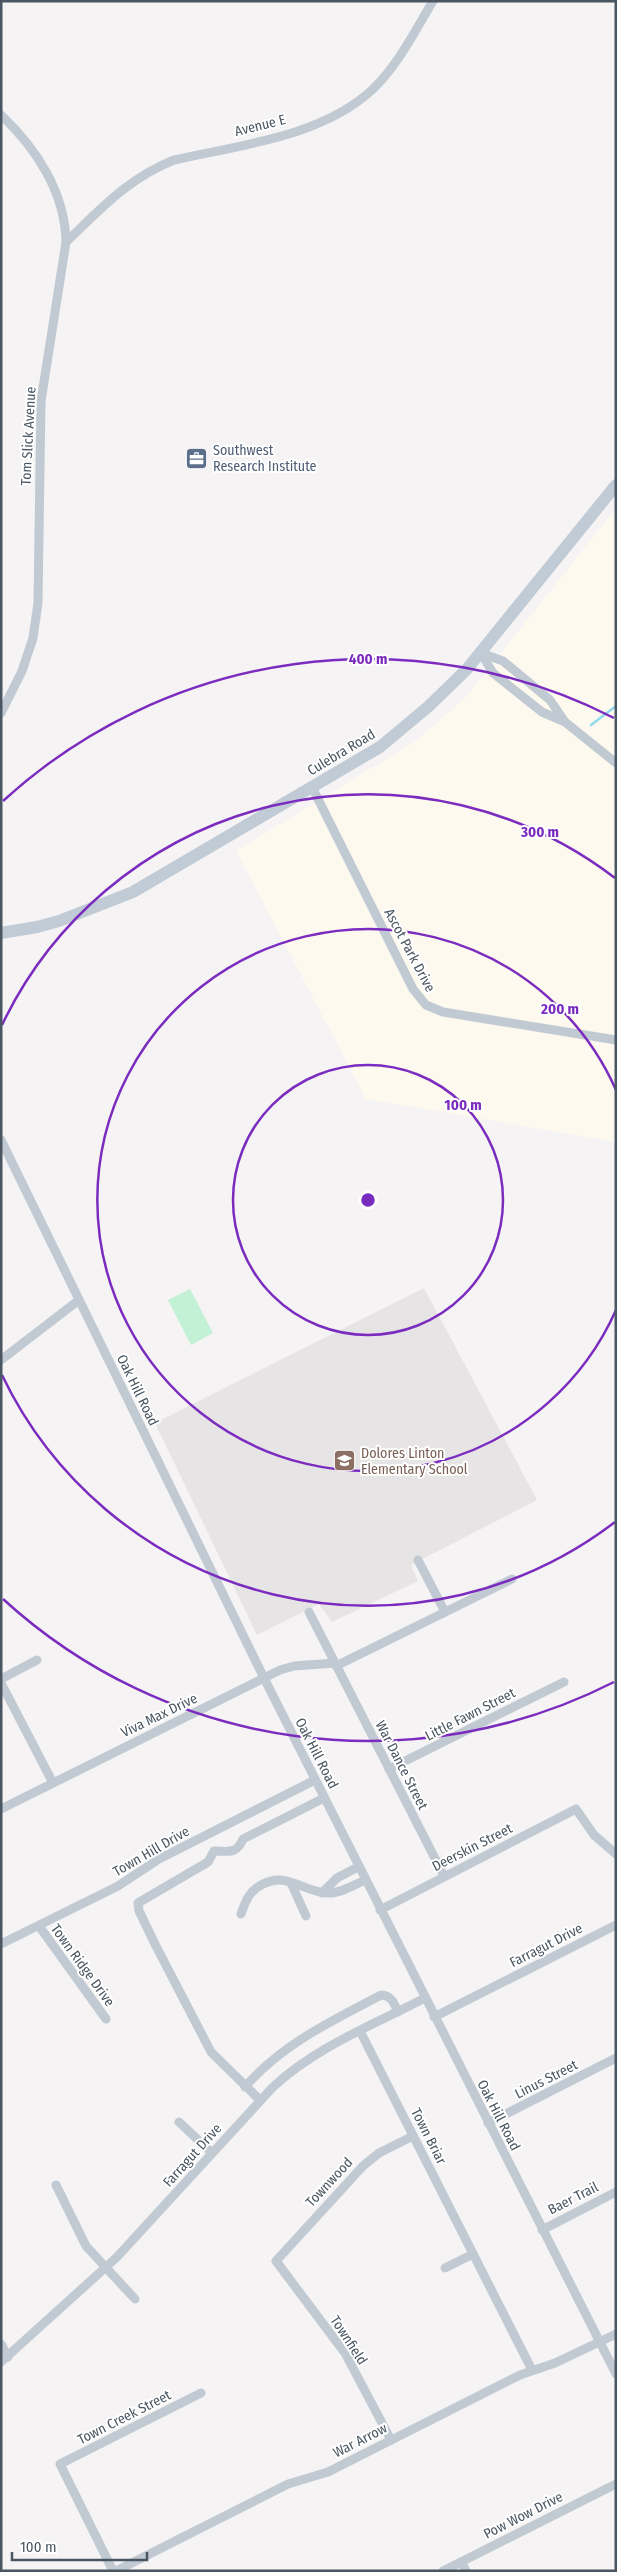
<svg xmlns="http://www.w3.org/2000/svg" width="617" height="2572" viewBox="0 0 617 2572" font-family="'Fira Sans Condensed',sans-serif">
<rect width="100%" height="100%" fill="#f5f3f3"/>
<polygon fill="#fdf9ef" points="616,508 616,1142 366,1099 236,851 416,741 467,696"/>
<polygon fill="#e6e4e5" points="424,1288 537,1500 411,1565 418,1581 332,1622 319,1604 257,1635 155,1423"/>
<polygon fill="#c3f1d5" points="190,1289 213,1333 191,1345 168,1300"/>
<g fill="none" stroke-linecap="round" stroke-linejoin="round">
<polyline stroke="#90daee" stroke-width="2.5" points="591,725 616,706"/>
<g stroke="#c1cad2" stroke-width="9">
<path d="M1,115C36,148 65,192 66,242L41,401L38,603L33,638L22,671L1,713"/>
<path d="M66,242C102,208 127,179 174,160C239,145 322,137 373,89C398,65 415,31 433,1"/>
<polyline points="481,653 493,673 542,712 565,722 616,763"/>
<polyline points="481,653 503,661 550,700 565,722"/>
<polyline points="312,787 413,989 426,1005 443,1012 616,1040"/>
<polyline points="1,1140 264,1678 616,2374"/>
<polyline points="1,1360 79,1300"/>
<polyline points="418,1560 445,1612"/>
<polyline points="309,1612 444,1876"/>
<polyline points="336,1666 512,1579"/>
<polyline points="1,1679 37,1660"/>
<polyline points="1,1683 53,1783"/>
<polyline points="389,1769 564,1682"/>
<polyline points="1,1809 280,1670 294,1666 335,1663"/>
<polyline points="291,1883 306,1916"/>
<polyline points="322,1893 337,1878 358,1867"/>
<polyline points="380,1910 576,1809 594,1835 616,1854"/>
<path d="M241,1914C246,1900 249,1891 263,1884C287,1871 303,1893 329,1893C341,1893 354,1885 365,1880"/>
<polyline points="39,1926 106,2019"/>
<polyline points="1,1944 118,1886 159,1859 315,1780"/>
<polyline points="434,2017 616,1925"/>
<polyline points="360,2031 532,2370"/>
<path d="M245,2087C282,2044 332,2021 381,1995C391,1995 394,2003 398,2012"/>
<path d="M260,2100L211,2052L156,1946L139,1911L138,1903L208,1862L214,1851C229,1851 236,1855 243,1839L324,1798"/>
<polyline points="179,2122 212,2153"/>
<polyline points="488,2123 616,2058"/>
<polyline points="56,2185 86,2246 135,2299"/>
<polyline points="542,2230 616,2192"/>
<polyline points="445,2268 473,2254"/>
<polyline points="1,2344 8,2357"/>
<path d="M1,2362L117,2257L273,2087C316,2047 373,2025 425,1998"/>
<polyline points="391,2440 345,2353 276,2261 363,2166 379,2153 413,2136"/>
<polyline points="461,2562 466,2571"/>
<polyline points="113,2571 60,2464 201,2393"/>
<polyline points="116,2571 288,2484 328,2472 520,2375 555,2363 616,2334"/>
<polyline points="443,2571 616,2484"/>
</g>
<polyline stroke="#c1cbd6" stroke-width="12" points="1,933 37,927 59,921 133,892 380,747 429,706 467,669 616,485"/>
</g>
<g fill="none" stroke="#7b2cbf" stroke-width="2.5">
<circle cx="368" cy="1200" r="135"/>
<path d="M616 1310A271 271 0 1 1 616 1090"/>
<path d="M615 1522A406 406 0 0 1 2 1375M2 1025A406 406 0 0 1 615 878"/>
<path d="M614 1682A541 541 0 0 1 3 1599M3 801A541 541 0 0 1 614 718"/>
</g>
<defs>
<symbol id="office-square" viewBox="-11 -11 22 22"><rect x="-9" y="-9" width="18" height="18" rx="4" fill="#5c6f8a" stroke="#fff"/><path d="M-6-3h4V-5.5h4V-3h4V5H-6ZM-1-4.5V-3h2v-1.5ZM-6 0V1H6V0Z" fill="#fff"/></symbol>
<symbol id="school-square" viewBox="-11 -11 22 22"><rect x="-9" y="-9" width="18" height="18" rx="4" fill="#8d6e63" stroke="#fff"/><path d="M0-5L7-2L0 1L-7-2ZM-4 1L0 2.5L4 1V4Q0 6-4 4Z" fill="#fff"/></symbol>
</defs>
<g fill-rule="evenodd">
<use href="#office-square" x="184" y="446" width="25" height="25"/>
<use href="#school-square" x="332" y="1448" width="25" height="25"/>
</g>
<g text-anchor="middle" stroke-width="4" stroke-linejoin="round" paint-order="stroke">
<g font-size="14" fill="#4a5661" stroke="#fff">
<text transform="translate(260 125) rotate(-14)" y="5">Avenue E</text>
<text transform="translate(28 436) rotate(-87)" y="5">Tom Slick Avenue</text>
<text transform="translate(341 752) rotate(-31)" y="5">Culebra Road</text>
<text transform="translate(410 950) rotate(62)" y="5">Ascot Park Drive</text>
<text transform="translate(138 1390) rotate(64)" y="5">Oak Hill Road</text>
<text transform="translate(470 1714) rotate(-27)" y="5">Little Fawn Street</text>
<text transform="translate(159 1715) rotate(-26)" y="5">Viva Max Drive</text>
<text transform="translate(317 1753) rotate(63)" y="5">Oak Hill Road</text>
<text transform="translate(402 1765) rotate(63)" y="5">War Dance Street</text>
<text transform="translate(472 1847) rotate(-27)" y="5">Deerskin Street</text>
<text transform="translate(151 1851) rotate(-30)" y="5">Town Hill Drive</text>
<text transform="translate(546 1945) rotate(-27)" y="5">Farragut Drive</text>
<text transform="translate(83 1965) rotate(54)" y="5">Town Ridge Drive</text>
<text transform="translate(546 2079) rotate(-27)" y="5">Linus Street</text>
<text transform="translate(499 2115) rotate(63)" y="5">Oak Hill Road</text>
<text transform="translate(429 2136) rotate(63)" y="5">Town Briar</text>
<text transform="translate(192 2155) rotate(-48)" y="5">Farragut Drive</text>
<text transform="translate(329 2182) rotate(-47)" y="5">Townwood</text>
<text transform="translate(573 2198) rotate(-27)" y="5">Baer Trail</text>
<text transform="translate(349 2340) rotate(57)" y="5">Townfield</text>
<text transform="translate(124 2417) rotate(-27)" y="5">Town Creek Street</text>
<text transform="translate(360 2440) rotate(-27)" y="5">War Arrow</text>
<text transform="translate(523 2515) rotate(-27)" y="5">Pow Wow Drive</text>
</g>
<g font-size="14" fill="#4e5e75" stroke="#fff" text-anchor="start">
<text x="213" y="455">Southwest<tspan x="213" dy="16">Research Institute</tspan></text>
</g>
<g font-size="14" fill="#785e54" stroke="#fff" text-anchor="start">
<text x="361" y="1458">Dolores Linton<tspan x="361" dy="16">Elementary School</tspan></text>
</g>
</g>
<circle cx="368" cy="1200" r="8" fill="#7b2cbf" stroke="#fff" stroke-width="2.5"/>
<g font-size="15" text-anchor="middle" font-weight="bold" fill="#7b2cbf" stroke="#fff" stroke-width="4" stroke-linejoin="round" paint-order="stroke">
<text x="368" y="664">400 m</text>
<text x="540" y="837">300 m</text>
<text x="560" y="1014">200 m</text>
<text x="463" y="1110">100 m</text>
</g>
<rect width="617" height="2572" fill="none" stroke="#4a5661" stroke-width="5"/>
<path d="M12 2552v8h135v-8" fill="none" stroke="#4a5661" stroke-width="2.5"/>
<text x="20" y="2552" font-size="15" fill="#4a5661" stroke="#ffffff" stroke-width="4" paint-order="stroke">100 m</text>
</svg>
